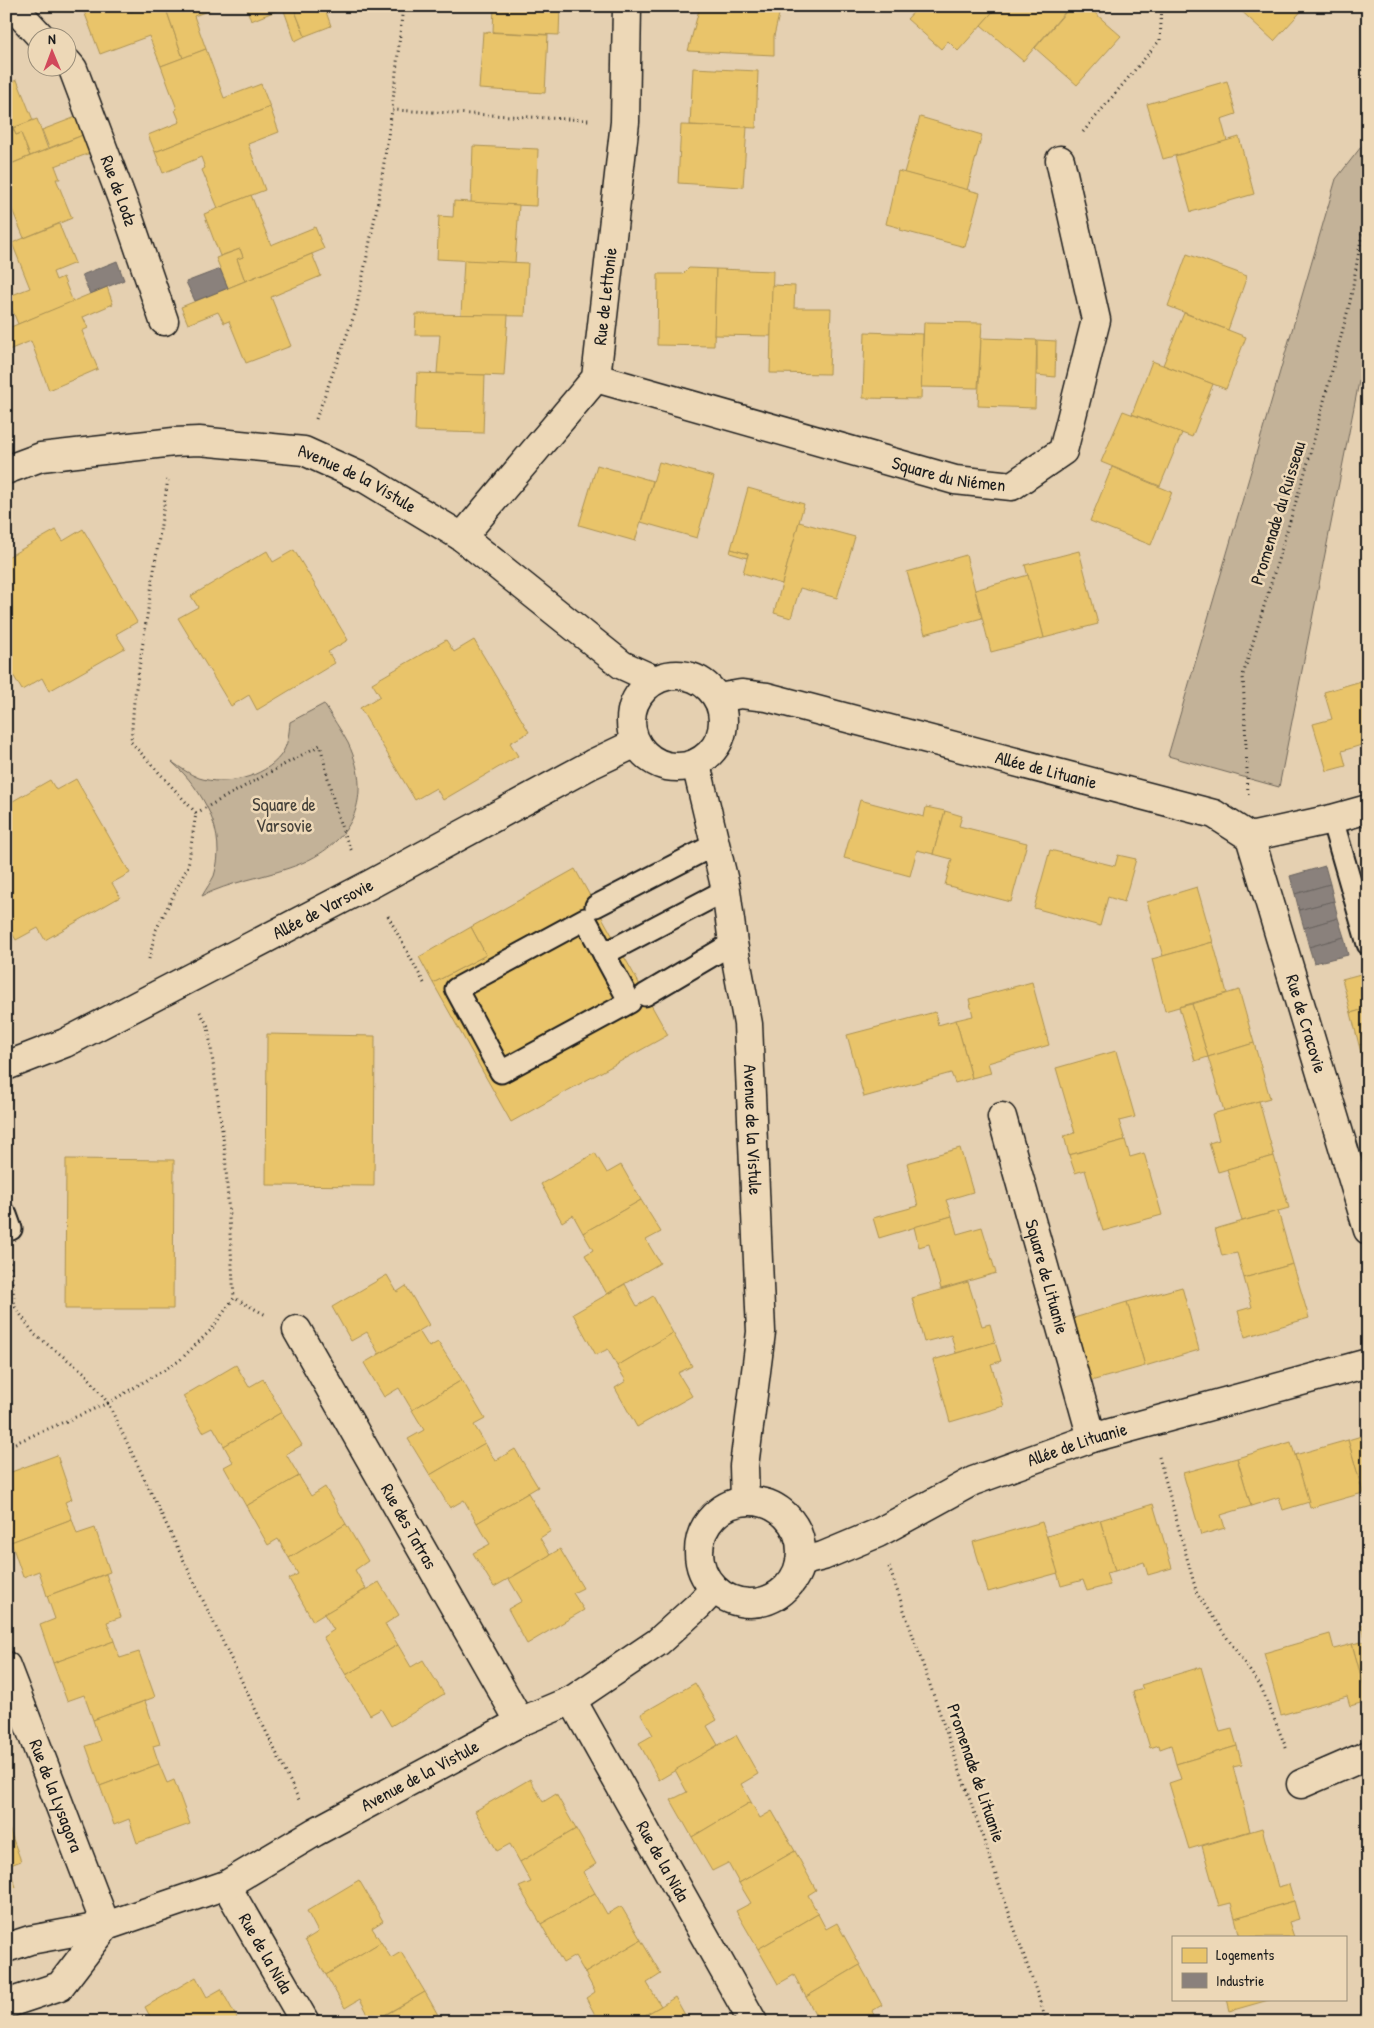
<svg xmlns="http://www.w3.org/2000/svg" width="1374" height="2028" viewBox="0 0 1374 2028" font-family="'Patrick Hand',sans-serif">
<rect width="100%" height="100%" fill="#e5d0b1"/>
<filter id="ink" filterUnits="userSpaceOnUse"><feTurbulence type="fractalNoise" baseFrequency=".02" numOctaves="2"/><feDisplacementMap in="SourceGraphic" scale="10" xChannelSelector="R" yChannelSelector="G"/><feConvolveMatrix kernelMatrix="1 2 1 2 8 2 1 2 1" color-interpolation-filters="sRGB"/></filter>
<g filter="url(#ink)">
<g fill="#c3b298" stroke="#70675a">
<polygon points="1368,138 1368,336 1279,787 1168,756 1336,179"/>
<path d="M324,704C332,717 341,730 348,743C376,802 349,848 289,868C260,878 230,882 202,896C206,889 211,882 214,876C228,833 203,790 172,762C181,768 189,774 199,778C225,786 264,778 281,755C288,745 289,734 290,722Z"/>
</g>
<g fill="#e9c46a" stroke="#ac9253">
<polygon points="82,6 128,6 131,12 138,8 138,6 165,6 183,58 161,66 149,36 100,54"/>
<polygon points="165,6 221,6 194,16 206,49 183,58"/>
<polygon points="246,6 288,6 251,21"/>
<polygon points="288,6 293,6 305,36 295,41 283,8"/>
<polygon points="293,6 324,6 331,26 305,36"/>
<polygon points="494,6 560,6 559,35 493,32"/>
<polygon points="700,6 781,6 774,36 774,55 688,51"/>
<polygon points="919,6 998,6 958,51 948,41 941,49 907,19"/>
<polygon points="998,6 1060,6 1066,11 1023,61 981,25"/>
<polygon points="1071,6 1087,6 1121,36 1077,85 1035,48"/>
<polygon points="1236,6 1306,6 1274,41"/>
<polygon points="483,32 548,35 545,93 479,89"/>
<polygon points="206,49 224,98 261,84 270,107 155,152 148,135 180,122 175,110 177,109 161,66"/>
<polygon points="693,68 758,71 756,128 690,125"/>
<polygon points="17,80 33,120 13,128 16,135 21,133 30,156 6,166 6,84"/>
<polygon points="1227,81 1236,114 1221,119 1227,141 1163,159 1147,104"/>
<polygon points="270,107 279,132 248,144 265,190 218,208 202,170 205,168 201,157 163,173 155,152"/>
<polygon points="76,117 83,135 49,148 42,130"/>
<polygon points="920,117 982,135 967,190 904,173"/>
<polygon points="37,119 48,149 30,156 21,133 16,135 13,128"/>
<polygon points="681,125 747,127 743,187 678,183"/>
<polygon points="83,135 90,153 55,166 60,179 56,179 72,218 24,238 6,195 6,166"/>
<polygon points="1239,137 1254,194 1191,212 1175,156"/>
<polygon points="473,146 538,149 536,206 471,203"/>
<polygon points="898,171 980,193 965,247 900,230 901,228 886,224"/>
<polygon points="251,195 271,245 315,227 324,249 245,281 237,259 243,257 240,249 220,256 204,214"/>
<polygon points="454,201 519,205 515,263 437,259 439,216 453,217"/>
<polygon points="59,224 75,263 53,272 56,280 63,277 73,302 18,324 7,297 30,288 12,243"/>
<polygon points="240,249 243,257 237,259 245,281 228,288 216,258"/>
<polygon points="312,254 321,276 271,297 291,346 246,363 229,321 224,323 218,312 188,324 181,307"/>
<polygon points="1187,254 1247,276 1228,330 1168,306"/>
<polygon points="464,260 528,263 525,316 461,315"/>
<polygon points="689,268 716,269 714,346 657,345 658,274 683,274"/>
<polygon points="716,269 773,271 771,336 714,335"/>
<polygon points="772,285 795,286 794,308 831,308 829,374 770,373"/>
<polygon points="107,287 113,304 83,317 88,328 82,331 98,369 49,390 31,341 6,351 6,329"/>
<polygon points="1184,313 1246,337 1226,389 1163,365"/>
<polygon points="416,314 508,315 504,376 437,373 440,335 415,335"/>
<polygon points="924,322 982,323 978,388 921,387"/>
<polygon points="865,332 923,334 921,399 863,398"/>
<polygon points="981,338 1037,340 1035,408 978,406"/>
<polygon points="1037,340 1056,341 1055,377 1037,375"/>
<polygon points="1152,361 1213,384 1192,437 1132,414"/>
<polygon points="417,373 485,375 483,433 415,431"/>
<polygon points="1123,411 1182,433 1160,486 1101,462"/>
<polygon points="659,462 714,477 697,538 641,522"/>
<polygon points="597,465 653,481 635,541 579,525"/>
<polygon points="1112,467 1172,492 1151,545 1090,521"/>
<polygon points="748,488 804,504 782,584 743,573 748,554 731,549"/>
<polygon points="799,522 855,537 837,598 800,588 791,618 774,613"/>
<polygon points="83,529 137,622 116,634 125,648 49,691 42,678 22,690 6,663 6,558 56,530 63,541"/>
<polygon points="731,549 748,554 747,558 730,553"/>
<polygon points="294,550 348,640 328,652 335,663 257,710 249,695 231,706 178,618 198,607 191,596 267,551 273,562"/>
<polygon points="1079,551 1098,624 1044,638 1025,565"/>
<polygon points="966,555 982,618 925,634 907,572"/>
<polygon points="1028,575 1044,638 991,652 975,590"/>
<polygon points="446,640 454,652 474,640 529,732 510,743 518,756 443,800 436,788 415,800 360,708 380,696 372,683"/>
<polygon points="1368,679 1368,743 1342,751 1346,766 1327,771 1313,724 1332,719 1324,692"/>
<polygon points="76,779 130,873 112,883 120,897 45,940 38,928 16,940 6,923 6,805 50,780 56,790"/>
<polygon points="860,800 924,817 926,807 945,811 933,854 917,850 910,876 844,858"/>
<polygon points="945,811 962,816 959,826 1027,843 1011,902 945,885 952,859 933,854"/>
<polygon points="1050,850 1115,866 1118,855 1136,859 1124,902 1108,897 1100,926 1034,908"/>
<polygon points="575,869 668,1035 511,1122 433,983 486,955 471,927"/>
<polygon points="1197,887 1213,942 1163,956 1147,902"/>
<polygon points="471,927 486,955 433,983 419,957"/>
<polygon points="1213,942 1227,993 1165,1011 1152,959"/>
<polygon points="1368,972 1368,1008 1351,1013 1342,979"/>
<polygon points="1032,982 1049,1045 988,1063 991,1073 972,1078 956,1020 973,1016 969,999"/>
<polygon points="1239,990 1254,1043 1208,1057 1192,1004"/>
<polygon points="1192,1004 1208,1057 1195,1061 1179,1007"/>
<polygon points="1368,1008 1368,1043 1359,1045 1351,1013"/>
<polygon points="935,1012 938,1025 956,1020 972,1078 955,1083 951,1073 864,1097 847,1035"/>
<polygon points="267,1034 375,1036 374,1186 266,1185"/>
<polygon points="1254,1043 1270,1098 1224,1111 1208,1057"/>
<polygon points="1368,1043 1368,1079 1359,1045"/>
<polygon points="1116,1051 1135,1117 1119,1121 1125,1140 1069,1155 1064,1136 1075,1133 1056,1068"/>
<polygon points="1259,1101 1274,1156 1218,1172 1209,1143 1219,1140 1212,1114"/>
<polygon points="1125,1140 1130,1157 1144,1153 1162,1215 1103,1231 1085,1170 1075,1173 1069,1155"/>
<polygon points="960,1148 973,1192 946,1200 952,1216 879,1238 873,1218 918,1206 907,1163"/>
<polygon points="595,1153 607,1173 621,1165 641,1200 583,1233 573,1215 562,1222 541,1184"/>
<polygon points="1274,1156 1289,1208 1242,1221 1227,1169"/>
<polygon points="66,1159 174,1160 173,1309 65,1309"/>
<polygon points="641,1200 661,1232 646,1240 660,1263 607,1294 585,1255 593,1250 583,1233"/>
<polygon points="1278,1211 1293,1264 1244,1278 1237,1253 1222,1256 1215,1229"/>
<polygon points="952,1216 957,1234 982,1227 996,1273 941,1289 929,1244 919,1247 914,1227"/>
<polygon points="1293,1264 1309,1318 1245,1337 1238,1311 1252,1307 1244,1278"/>
<polygon points="387,1275 397,1292 406,1286 429,1325 379,1354 367,1332 351,1341 332,1307"/>
<polygon points="968,1282 982,1326 990,1324 995,1342 956,1353 951,1335 924,1342 912,1298"/>
<polygon points="625,1284 637,1306 653,1296 673,1333 617,1366 608,1349 596,1355 573,1314"/>
<polygon points="1182,1287 1199,1350 1145,1366 1127,1302"/>
<polygon points="1127,1302 1145,1366 1091,1381 1074,1318"/>
<polygon points="419,1331 429,1347 438,1342 462,1380 412,1410 399,1388 384,1397 364,1363"/>
<polygon points="673,1333 692,1366 678,1373 692,1396 637,1427 615,1388 626,1381 617,1366"/>
<polygon points="995,1342 1001,1361 991,1364 1004,1406 950,1422 933,1360"/>
<polygon points="236,1365 249,1387 263,1379 282,1412 224,1446 213,1427 203,1432 183,1396"/>
<polygon points="462,1380 485,1419 474,1425 485,1443 430,1475 408,1439 424,1430 412,1410"/>
<polygon points="282,1412 302,1445 286,1454 299,1476 246,1506 224,1467 233,1462 224,1446"/>
<polygon points="1368,1434 1368,1492 1363,1493 1348,1440"/>
<polygon points="1348,1440 1363,1493 1310,1508 1295,1455"/>
<polygon points="1291,1442 1309,1502 1283,1510 1279,1497 1251,1506 1237,1458"/>
<polygon points="485,1443 495,1461 515,1449 538,1487 477,1523 464,1500 450,1508 430,1475"/>
<polygon points="57,1455 72,1499 65,1502 72,1519 11,1542 6,1529 6,1500 11,1499 6,1483 6,1474"/>
<polygon points="1237,1458 1251,1506 1221,1515 1225,1528 1201,1535 1183,1473"/>
<polygon points="299,1476 311,1496 325,1487 346,1524 289,1558 278,1539 268,1545 246,1506"/>
<polygon points="528,1493 551,1531 540,1538 550,1555 494,1587 473,1553 490,1544 477,1523"/>
<polygon points="1153,1504 1172,1568 1148,1575 1144,1562 1115,1571 1100,1520"/>
<polygon points="72,1519 77,1534 95,1528 110,1572 47,1596 39,1571 23,1577 11,1542"/>
<polygon points="1100,1520 1115,1571 1106,1573 1110,1585 1087,1591 1083,1580 1061,1586 1047,1536"/>
<polygon points="1042,1522 1058,1573 988,1592 973,1542"/>
<polygon points="346,1524 368,1561 355,1570 366,1589 313,1621 289,1579 298,1574 289,1558"/>
<polygon points="560,1549 583,1588 573,1593 584,1610 527,1644 508,1609 522,1601 509,1579"/>
<polygon points="106,1574 121,1617 107,1622 114,1641 53,1663 40,1625 55,1619 47,1596"/>
<polygon points="379,1582 399,1615 385,1624 398,1645 346,1675 323,1637 334,1630 324,1614"/>
<polygon points="1368,1623 1368,1701 1352,1644 1366,1641 1361,1625"/>
<polygon points="1330,1634 1334,1649 1352,1644 1368,1701 1350,1706 1347,1696 1281,1715 1264,1653"/>
<polygon points="114,1641 120,1658 139,1652 155,1697 93,1720 84,1695 67,1701 53,1663"/>
<polygon points="398,1645 411,1667 423,1660 444,1694 391,1726 381,1709 370,1715 346,1675"/>
<polygon points="1201,1667 1220,1732 1232,1729 1237,1746 1176,1764 1171,1745 1160,1749 1159,1745 1150,1748 1133,1692 1143,1689 1141,1685"/>
<polygon points="695,1683 717,1720 707,1726 718,1745 659,1780 639,1743 653,1735 641,1714"/>
<polygon points="145,1701 160,1744 153,1746 159,1764 100,1786 86,1746 100,1741 93,1720"/>
<polygon points="736,1735 758,1774 741,1784 751,1802 692,1837 671,1800 687,1792 675,1770"/>
<polygon points="1237,1746 1242,1765 1233,1767 1250,1831 1189,1849 1169,1783 1181,1779 1176,1764"/>
<polygon points="159,1764 167,1783 174,1780 190,1824 137,1843 129,1819 114,1825 100,1786"/>
<polygon points="530,1779 543,1802 556,1794 576,1829 520,1862 510,1844 497,1851 475,1811"/>
<polygon points="751,1802 760,1818 772,1811 795,1851 739,1883 728,1863 712,1871 692,1837"/>
<polygon points="6,1820 21,1861 8,1866 16,1887 6,1891"/>
<polygon points="1262,1828 1278,1887 1289,1884 1294,1901 1235,1918 1231,1903 1219,1906 1202,1846"/>
<polygon points="576,1829 596,1864 583,1872 595,1893 541,1924 519,1887 531,1882 520,1862"/>
<polygon points="795,1851 816,1890 808,1895 818,1914 758,1949 736,1911 751,1903 739,1883"/>
<polygon points="359,1880 383,1921 372,1928 381,1942 326,1975 305,1940 318,1932 307,1911"/>
<polygon points="595,1893 607,1914 621,1906 641,1940 585,1973 575,1956 563,1963 541,1924"/>
<polygon points="1294,1901 1299,1919 1289,1922 1294,1937 1240,1937 1235,1918"/>
<polygon points="818,1914 826,1929 837,1923 860,1965 806,1997 794,1975 778,1984 758,1949"/>
<polygon points="641,1940 661,1974 647,1983 661,2006 633,2022 599,2022 586,1998 595,1992 585,1973"/>
<polygon points="381,1942 391,1958 401,1952 425,1992 372,2022 360,1999 345,2008 326,1975"/>
<polygon points="860,1965 882,2005 872,2011 878,2022 814,2022 818,2019 806,1997"/>
<polygon points="196,1977 207,1997 221,1989 239,2022 153,2022 145,2007"/>
<polygon points="425,1992 442,2022 373,2022"/>
<polygon points="675,1997 689,2022 633,2022 661,2006"/>
<polygon points="1227,1999 1272,1999 1230,2011"/>
</g>
<g fill="#8a817c" stroke="#69635f">
<polygon points="117,261 124,280 90,294 82,275"/>
<polygon points="220,269 228,288 195,301 186,282"/>
<polygon points="1325,866 1330,884 1295,894 1290,876"/>
<polygon points="1330,884 1334,901 1299,910 1295,894"/>
<polygon points="1334,901 1338,918 1304,928 1299,910"/>
<polygon points="1338,918 1344,937 1309,947 1304,928"/>
<polygon points="1344,937 1348,955 1314,963 1309,947"/>
</g>
<g fill="none" stroke-linecap="round" stroke-linejoin="round">
<defs>
<g id="lane">
<polyline points="1332,819 1368,944"/>
<polyline points="596,906 716,844"/>
<polygon points="585,919 630,1002 501,1072 456,989"/>
<polyline points="604,954 726,890"/>
<polyline points="645,995 733,943"/>
<polyline points="6,1215 11,1229"/>
</g>
<g id="street">
<polyline points="18,12 42,38"/>
<path id="s1" d="M68,63L73,69L125,207L164,321"/>
<path id="s2" d="M596,378L955,480L1012,486L1063,451L1096,320L1060,160"/>
<path id="s3" d="M6,470L41,457L174,442L199,441L304,451L366,479L462,537L622,665L655,680"/>
<path id="s4" d="M462,537L596,378L625,122L627,6"/>
<circle cx="677" cy="721" r="46"/>
<path id="s5" d="M718,698L741,694L767,697L1214,814L1250,837L1332,819L1368,809"/>
<path id="s6" d="M696,764L726,890L733,943L748,1024L761,1332L744,1466L745,1501"/>
<path id="s7" d="M1250,837L1368,1230"/>
<path id="s8" d="M6,1066L65,1043L371,884L592,764L636,743"/>
<path id="s9" d="M1002,1117L1092,1438"/>
<path id="s10" d="M297,1330L520,1722"/>
<circle cx="750" cy="1552" r="51"/>
<path id="s11" d="M800,1562L823,1556L878,1533L973,1481L1092,1438L1368,1363"/>
<path id="s12" d="M6,1666L106,1926"/>
<path id="s13" d="M572,1700L753,2022"/>
<polyline points="1301,1784 1368,1755"/>
<path id="s14" d="M226,1885L305,2022"/>
<path id="s15" d="M6,1948L30,1940L106,1926L226,1885L315,1832L520,1722L572,1700L658,1642L699,1605L714,1589"/>
<polyline points="6,2004 60,1986 106,1926"/>
</g>
</defs>
<use href="#lane" stroke="#1c1c1c" stroke-width="25"/>
<use href="#street" stroke="#1c1c1c" stroke-width="31"/>
<g stroke="#1c1c1c" stroke-width="3" stroke-dasharray="1 4" stroke-linecap="butt">
<polyline points="403,6 392,110 589,120"/>
<polyline points="1083,132 1160,40 1162,6"/>
<polyline points="316,419 356,310 378,202 392,110"/>
<polyline points="1248,794 1243,675 1308,462 1350,302 1368,199"/>
<path d="M196,813L320,745C329,779 336,823 353,853"/>
<polyline points="388,916 424,983"/>
<polyline points="149,959 156,930 188,866 196,813 131,742 134,701 168,479"/>
<polyline points="200,1012 208,1026 225,1152 234,1298"/>
<polyline points="10,1262 15,1307 35,1335 85,1373 108,1403 179,1361 211,1330 234,1298 266,1315"/>
<polyline points="6,1447 108,1403 299,1800"/>
<polyline points="1159,1457 1197,1594 1261,1687 1287,1750"/>
<polyline points="889,1567 1047,2022"/>
</g>
<use href="#lane" stroke="#edd8b7" stroke-width="21"/>
<use href="#street" stroke="#edd8b7" stroke-width="28"/>
</g>
</g>
<g text-anchor="middle" stroke-width="5" stroke-linejoin="round" paint-order="stroke">
<g font-size="18" fill="#1c1c1c" stroke="#edd8b7">
<text dy="6" stroke="none"><textPath href="#s1" startOffset="138">Rue de Lodz</textPath></text>
<text dy="6" stroke="none"><textPath href="#s4" startOffset="290">Rue de Lettonie</textPath></text>
<text dy="6" stroke="none"><textPath href="#s2" startOffset="366">Square du Niémen</textPath></text>
<text dy="6" stroke="none"><textPath href="#s3" startOffset="361">Avenue de la Vistule</textPath></text>
<text transform="translate(1278 513) rotate(-73)" y="6">Promenade du Ruisseau</text>
<text dy="6" stroke="none"><textPath href="#s5" startOffset="338">Allée de Lituanie</textPath></text>
<text dy="6" stroke="none"><textPath href="#s8" startOffset="354">Allée de Varsovie</textPath></text>
<text dy="6" stroke="none"><textPath href="#s7" startOffset="195">Rue de Cracovie</textPath></text>
<text dy="6" stroke="none"><textPath href="#s6" startOffset="371">Avenue de la Vistule</textPath></text>
<text dy="6" stroke="none"><textPath href="#s9" startOffset="166">Square de Lituanie</textPath></text>
<text dy="6" stroke="none"><textPath href="#s11" startOffset="302">Allée de Lituanie</textPath></text>
<text dy="6" stroke="none"><textPath href="#s10" startOffset="226">Rue des Tatras</textPath></text>
<text transform="translate(976 1773) rotate(71)" y="6">Promenade de Lituanie</text>
<text dy="6" stroke="none"><textPath href="#s15" startOffset="452">Avenue de la Vistule</textPath></text>
<text dy="6" stroke="none"><textPath href="#s12" startOffset="139">Rue de la Lysagora</textPath></text>
<text dy="6" stroke="none"><textPath href="#s13" startOffset="185">Rue de la Nida</textPath></text>
<text dy="6" stroke="none"><textPath href="#s14" startOffset="79">Rue de la Nida</textPath></text>
</g>
<g font-size="18" fill="#46423b" stroke="#edd8b7">
<text x="284" y="811">Square de<tspan x="284" dy="21">Varsovie</tspan></text>
</g>
</g>
<rect width="1374" height="2028" fill="none" stroke="#edd8b7" stroke-width="25"/>
<rect x="12" y="12" width="1349" height="2003" fill="none" stroke="#1c1c1c" stroke-width="2" filter="url(#ink)"/>
<rect x="1172" y="1936" width="175" height="65" fill="#edd8b7" stroke="#998d79"/>
<rect x="1182" y="1948" width="25" height="15" fill="#e9c46a" stroke="#998d79"/>
<text x="1216" y="1960" font-size="15" fill="#1c1c1c">Logements</text>
<rect x="1182" y="1973" width="25" height="15" fill="#8a817c" stroke="#998d79"/>
<text x="1216" y="1986" font-size="15" fill="#1c1c1c">Industrie</text>
<g transform="translate(52 52) rotate(359)"><circle r="24" fill="#edd8b7" stroke="#998d79"/>
<path d="M0-4L9 19L0 12L-9 19Z" fill="#d1495b"/>
<text y="-8" font-size="14" font-weight="bold" text-anchor="middle" fill="#1c1c1c">N</text>
</g>
</svg>
